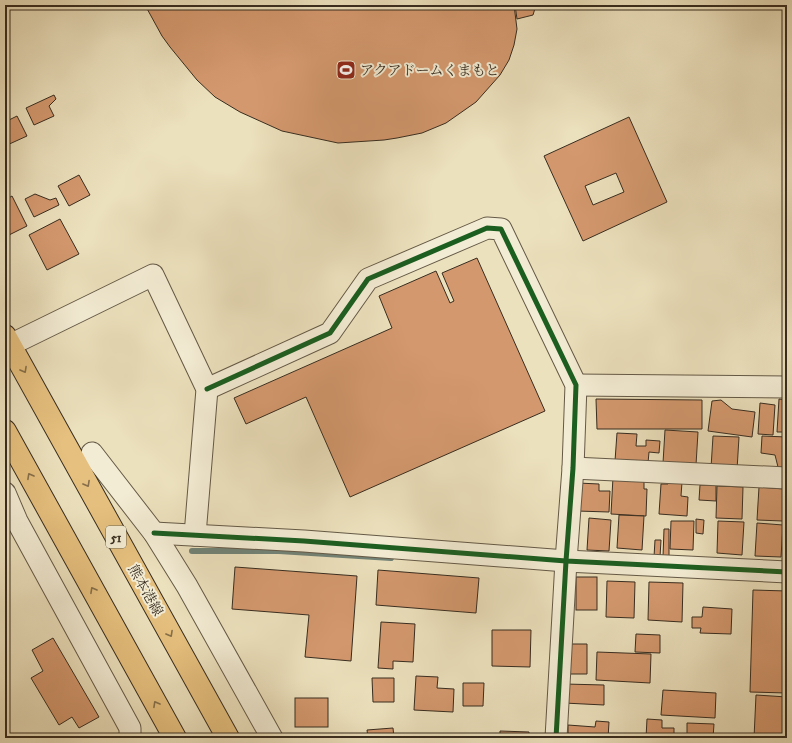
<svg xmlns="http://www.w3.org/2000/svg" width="792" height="743" viewBox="0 0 792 743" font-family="'IM FELL DW Pica','Noto Serif JP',serif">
<rect width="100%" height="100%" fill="#ece1bd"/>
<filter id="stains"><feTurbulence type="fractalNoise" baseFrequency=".005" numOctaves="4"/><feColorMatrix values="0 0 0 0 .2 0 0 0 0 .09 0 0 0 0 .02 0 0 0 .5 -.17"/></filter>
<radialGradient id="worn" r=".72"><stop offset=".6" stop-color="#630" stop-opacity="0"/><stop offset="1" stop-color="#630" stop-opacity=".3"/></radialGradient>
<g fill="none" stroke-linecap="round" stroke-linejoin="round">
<polyline stroke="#728377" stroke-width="6" points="192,551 279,551 391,558"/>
</g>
<g fill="#d4986e" stroke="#372c1f" fill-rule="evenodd">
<polygon points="145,5 514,5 517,29 514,45 509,60 500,75 476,102 446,123 422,133 397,138 384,140 338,143 282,131 240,112 215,97 197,80 170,47 162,36"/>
<polygon points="515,5 536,5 533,15 517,19"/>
<polygon points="54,95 56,99 49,106 54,116 34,125 26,108"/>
<polygon points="17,116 27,136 5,146 5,122"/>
<path d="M629,117L667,202L583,241L544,156ZM616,173L624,192L593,205L585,186Z"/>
<polygon points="79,175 90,195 69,206 58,186"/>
<polygon points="35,194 50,200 56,198 59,205 34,217 25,199"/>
<polygon points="12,196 27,226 9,235 5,227 5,200"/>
<polygon points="60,219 79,254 47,270 29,235"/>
<polygon points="477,258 545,411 350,497 306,397 246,424 234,398 392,328 379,296 436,271 450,303 454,301 442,273"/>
<polygon points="596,399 702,400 702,429 597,429"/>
<polygon points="779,399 787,400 787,432 777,432"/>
<polygon points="721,400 732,409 755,412 752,437 708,431 712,401"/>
<polygon points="760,403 775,405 773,435 758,434"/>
<polygon points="665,430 698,432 696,465 663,463"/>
<polygon points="617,433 637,434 636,446 646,446 646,440 660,441 659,453 649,452 648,463 615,461"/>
<polygon points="713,436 739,437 737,470 711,468"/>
<polygon points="762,436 787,437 787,468 778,467 775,455 761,453"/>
<polygon points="613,477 644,478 644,489 647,489 646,516 611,514"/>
<polygon points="668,480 682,482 681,496 688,497 687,516 659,514 661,484 668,484"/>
<polygon points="578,483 599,484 599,491 610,491 609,512 577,511"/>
<polygon points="700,485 716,485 716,501 699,500"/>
<polygon points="717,486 743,487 742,519 716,518"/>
<polygon points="759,487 784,489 783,521 757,520"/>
<polygon points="619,515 644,516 642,550 617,548"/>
<polygon points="589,518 611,520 609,551 587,550"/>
<polygon points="696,519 704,520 703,534 696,533"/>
<polygon points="671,521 694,521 693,550 670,549"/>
<polygon points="718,521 744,522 742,555 717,553"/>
<polygon points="757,523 783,525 781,557 755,556"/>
<polygon points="664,529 669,529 669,557 663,557"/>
<polygon points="655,540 661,540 660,557 654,557"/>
<polygon points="235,567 357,576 351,661 305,657 309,615 232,609"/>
<polygon points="378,570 479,578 476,613 376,605"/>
<rect x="576" y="577" width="21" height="33"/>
<polygon points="607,581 635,582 634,618 606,617"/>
<polygon points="649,582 683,583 682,622 648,620"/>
<polygon points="753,590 787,591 787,693 750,692"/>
<polygon points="703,607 732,609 731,634 700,633 701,628 692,628 692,617 702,617"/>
<polygon points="381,622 415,624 413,662 393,661 393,669 378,668"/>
<polygon points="492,630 531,630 530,667 492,666"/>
<polygon points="636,634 660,635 660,653 635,652"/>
<polygon points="53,638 99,717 79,728 72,717 59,725 31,678 43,671 32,650"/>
<polygon points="566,644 587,644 587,674 567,674"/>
<polygon points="597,652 651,654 650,683 596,680"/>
<polygon points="416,676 438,677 437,688 454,689 453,712 414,710"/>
<polygon points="372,678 394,678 394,702 373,702"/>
<polygon points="463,683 484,683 483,706 463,706"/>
<polygon points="565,684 604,685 604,705 564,703"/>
<polygon points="663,690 716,693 715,718 661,715"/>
<polygon points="756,695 787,697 787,738 754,738"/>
<rect x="295" y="698" width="33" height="29"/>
<polygon points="647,719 662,720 662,728 674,728 674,738 646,738"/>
<polygon points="596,721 609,722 608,738 568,738 568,725 595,727"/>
<polygon points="687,723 714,724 713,738 687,738"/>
<polygon points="393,728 394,738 368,738 367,730"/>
<polygon points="500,731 529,732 529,738 500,738"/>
<polygon points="439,734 439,738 411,738 411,735"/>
<polygon points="458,734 486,737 486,738 457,738"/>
</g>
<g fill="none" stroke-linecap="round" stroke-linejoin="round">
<defs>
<g id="minor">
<polyline points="10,345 153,275 207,389 195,535"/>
<polyline points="576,385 787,387"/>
<polyline points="207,389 330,333 368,279 487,228 501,229 576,385 573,468 566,561 556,738"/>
<polyline points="92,453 154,533 187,586 272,738"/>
<polyline points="573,468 787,478"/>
<polyline points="5,493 17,521 130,728 130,738"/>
<polyline points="154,533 304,541 566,561 787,572"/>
</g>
<g id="primary">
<polyline points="5,336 228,738"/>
<polyline points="5,431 175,738"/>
</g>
</defs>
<use href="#minor" stroke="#645946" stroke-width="23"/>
<use href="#primary" stroke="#372c1f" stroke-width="24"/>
<use href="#minor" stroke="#f3ecd4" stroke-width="21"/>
<use href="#primary" stroke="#e6c07e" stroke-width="22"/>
<defs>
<g id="cycleway">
<polyline points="207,389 330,333 368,279 487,228 501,229 576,385 573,468 566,561 556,738"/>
<polyline points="154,533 304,541 566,561 787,572"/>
</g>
</defs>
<use href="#cycleway" stroke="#f3ecd4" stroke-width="8"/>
<use href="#cycleway" stroke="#1b5e20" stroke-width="5"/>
</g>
<defs><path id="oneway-chevron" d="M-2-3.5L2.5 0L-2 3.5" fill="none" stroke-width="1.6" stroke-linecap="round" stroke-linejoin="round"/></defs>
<g stroke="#866f4a">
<use href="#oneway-chevron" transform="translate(24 370) rotate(61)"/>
<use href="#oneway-chevron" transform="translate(30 476) rotate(-119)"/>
<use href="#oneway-chevron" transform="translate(87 484) rotate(61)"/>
<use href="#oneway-chevron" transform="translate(93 590) rotate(-119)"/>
<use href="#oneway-chevron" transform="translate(170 634) rotate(61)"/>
<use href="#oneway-chevron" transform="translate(156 704) rotate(-119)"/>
</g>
<defs>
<symbol id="stadium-square" viewBox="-11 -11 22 22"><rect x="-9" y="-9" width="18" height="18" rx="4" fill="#8f2418" stroke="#f3ecd4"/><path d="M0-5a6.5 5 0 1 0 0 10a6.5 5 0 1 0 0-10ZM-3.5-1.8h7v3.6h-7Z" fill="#fff"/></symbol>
</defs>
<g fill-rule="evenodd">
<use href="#stadium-square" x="335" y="59" width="22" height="22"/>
</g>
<g text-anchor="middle" stroke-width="4" stroke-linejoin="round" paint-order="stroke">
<rect fill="#f3ecd4" stroke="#6f6655" stroke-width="1" x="106" y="526" width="20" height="22" rx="3"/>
<g font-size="13" font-weight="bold" fill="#372c1f">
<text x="116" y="542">51</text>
</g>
<g font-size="14" fill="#372c1f" stroke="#f3ecd4" text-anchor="start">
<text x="360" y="75">アクアドームくまもと</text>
</g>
<g font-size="14" fill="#372c1f" stroke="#f3ecd4">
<text transform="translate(146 590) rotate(61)" y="5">熊本港線</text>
</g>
</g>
<rect width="792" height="743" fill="none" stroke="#ece1bd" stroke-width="20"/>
<rect x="6" y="6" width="780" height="731" fill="none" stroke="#372c1f" stroke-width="2"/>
<rect x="10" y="10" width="772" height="723" fill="none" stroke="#372c1f"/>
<rect width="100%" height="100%" filter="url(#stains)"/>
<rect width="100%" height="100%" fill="url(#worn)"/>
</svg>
